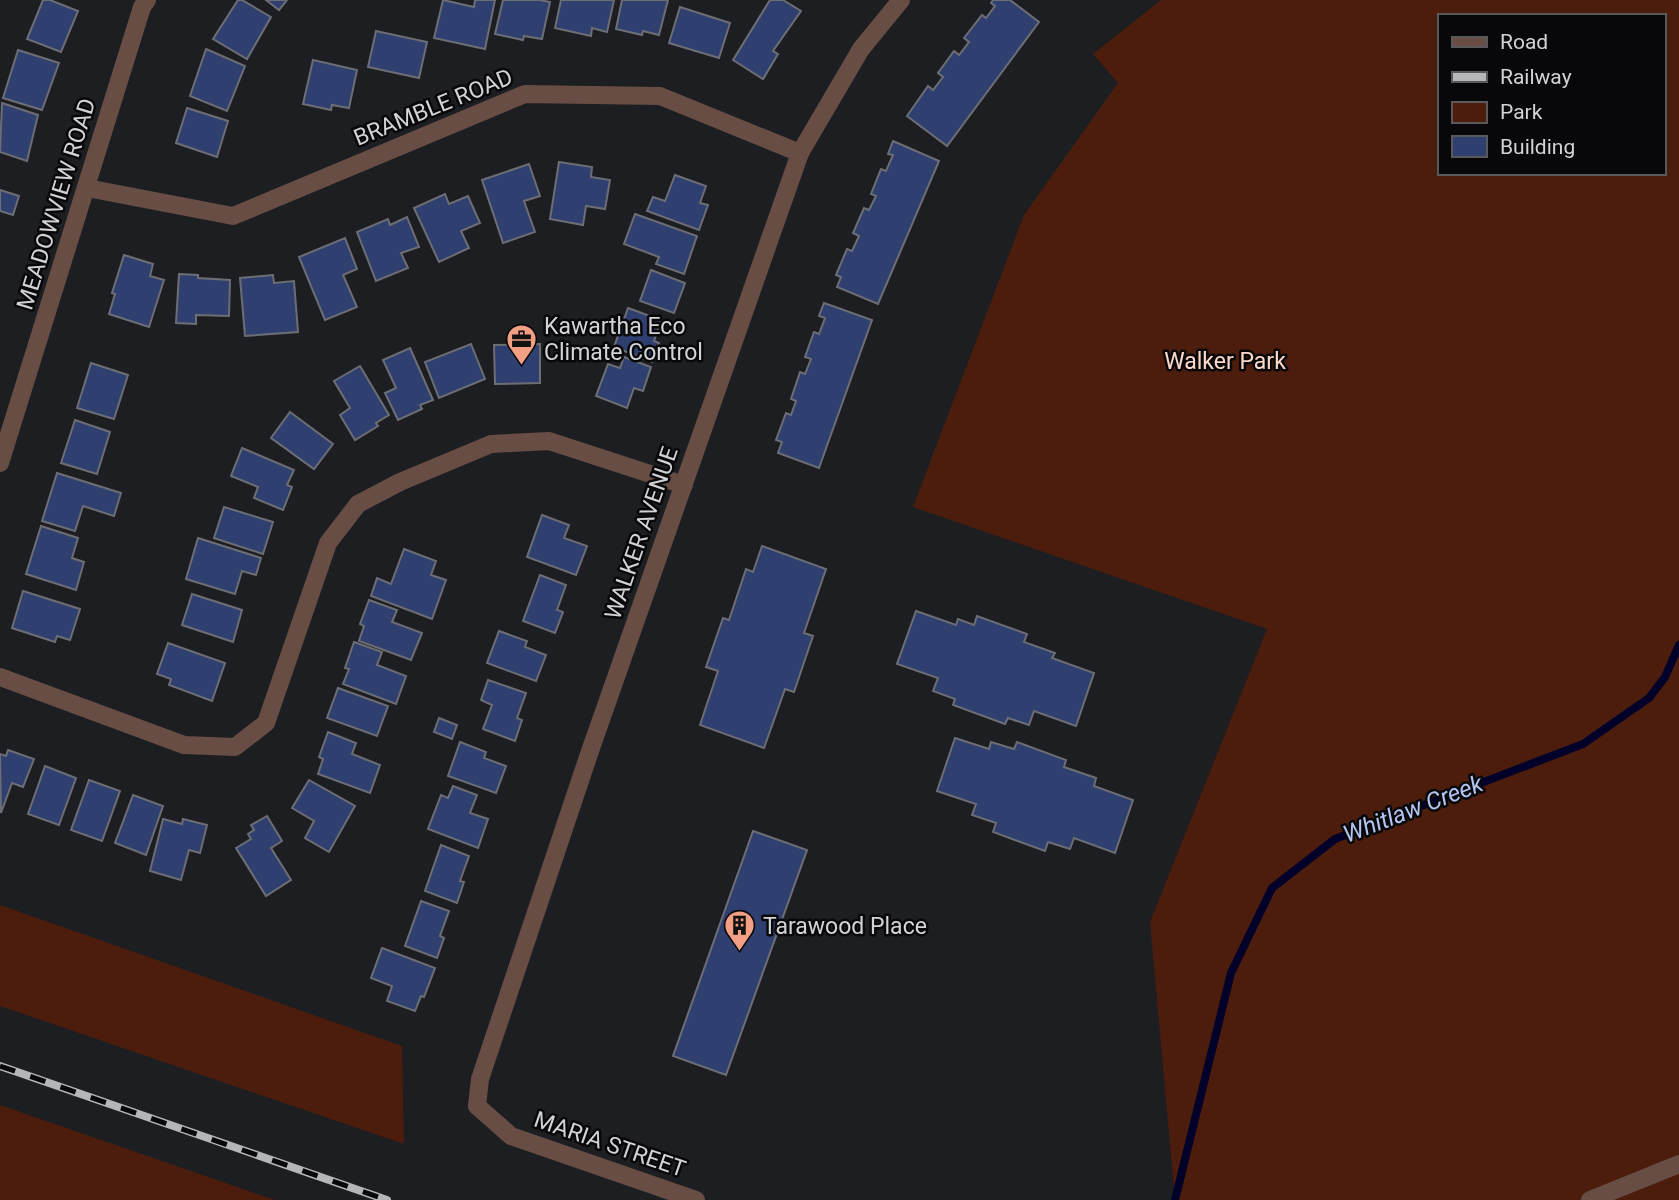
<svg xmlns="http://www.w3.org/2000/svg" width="1679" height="1200" viewBox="0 0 1679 1200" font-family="Roboto,sans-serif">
<rect width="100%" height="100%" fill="#1c1e22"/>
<g fill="#4c1d0c" fill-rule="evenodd">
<path d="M1161,0H1679V1200H1175L1150,922L1267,629L913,507L1024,215L1118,83L1093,54ZM1439,16H1663V173H1439Z"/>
<polygon points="0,905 402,1046 404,1144 0,1006"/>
<polygon points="0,1105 275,1200 0,1200"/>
</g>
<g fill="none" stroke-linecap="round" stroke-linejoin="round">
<polyline stroke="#010129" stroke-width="8" points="1175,1200 1231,973 1272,888 1335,839 1583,744 1649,698 1665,677 1679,645"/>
</g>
<g fill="#2f3f6f" stroke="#6c6e73" stroke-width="2">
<polygon points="43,0 50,0 78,11 61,52 27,39"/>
<polygon points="238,0 242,0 271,17 247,59 213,39"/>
<polygon points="266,0 287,0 279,10"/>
<polygon points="443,0 474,7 475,0 495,0 485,49 434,38"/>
<polygon points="503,0 540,0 550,2 542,39 524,36 523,40 495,34"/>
<polygon points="561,0 614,0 607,32 592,28 591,36 555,28"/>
<polygon points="622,0 668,0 659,35 643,31 642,35 616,29"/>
<polygon points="770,0 783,0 801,11 773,51 778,54 763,79 733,60"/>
<polygon points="993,0 1010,0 1039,22 947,146 907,116 928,86 933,90 943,77 938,73 954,51 959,55 969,42 964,38 982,15 986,18 995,6 991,3"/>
<polygon points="680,7 730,23 719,58 669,43"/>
<polygon points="376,31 427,42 419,78 368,67"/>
<polygon points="206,49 245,66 227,111 190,96"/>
<polygon points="18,50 59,63 42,110 3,98"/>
<polygon points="313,60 357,70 349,108 332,105 331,110 303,104"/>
<polygon points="2,103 38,115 27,161 0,152"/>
<polygon points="187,108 228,121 217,157 176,143"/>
<polygon points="893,141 939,161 878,304 837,287 841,277 836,275 847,249 852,251 859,236 853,233 864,208 869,210 876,196 871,194 881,169 886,171 893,155 888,154"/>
<polygon points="559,162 592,167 591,177 610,180 605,209 586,206 583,225 550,219"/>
<polygon points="529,164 540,196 524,201 535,232 503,243 482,180"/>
<polygon points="675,175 706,186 700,203 708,205 699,230 647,211 653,197 665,201"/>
<polygon points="0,190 19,196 13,215 0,211"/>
<polygon points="445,194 449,204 468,196 480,223 461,231 469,248 439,262 414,208"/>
<polygon points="635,214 697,236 684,274 656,264 659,257 624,244"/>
<polygon points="407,217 419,247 401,253 408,268 376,281 357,232 388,219 390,225"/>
<polygon points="345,238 357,269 343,275 357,307 325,320 299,257"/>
<polygon points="124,255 153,264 150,276 164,280 149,327 109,314 115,294 112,293"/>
<polygon points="651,270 685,283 674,313 640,301"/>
<polygon points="179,274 198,275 198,278 230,280 229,316 196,315 196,324 176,323"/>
<polygon points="273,275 274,283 294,281 298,332 245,336 240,278"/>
<polygon points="824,303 872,320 819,468 778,453 782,442 776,440 786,413 791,415 796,401 791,399 800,372 805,374 811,359 805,357 814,332 819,334 825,318 819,316"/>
<polygon points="628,308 661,320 654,341 659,343 652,362 614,347"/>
<polygon points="471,344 485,379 439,398 425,362"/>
<polygon points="540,344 540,383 495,384 494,345"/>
<polygon points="410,348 433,400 420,405 422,409 398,420 385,393 396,388 383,360"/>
<polygon points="624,357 651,367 643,391 634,388 627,408 596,396 608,364 620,368"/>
<polygon points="91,363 128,375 114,419 77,408"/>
<polygon points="360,366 389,415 376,423 378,426 355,440 340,415 350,408 334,381"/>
<polygon points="290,412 333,444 314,469 271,438"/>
<polygon points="75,420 110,432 97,474 61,463"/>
<polygon points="242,448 294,470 287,485 292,487 283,510 254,498 258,487 231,476"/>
<polygon points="57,473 121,493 114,516 83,506 75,531 42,521"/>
<polygon points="224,507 273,522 263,554 214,538"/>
<polygon points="542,515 569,525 564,538 587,546 576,575 527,557"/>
<polygon points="41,526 78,538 72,558 84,562 76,590 26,574"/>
<polygon points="198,538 261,558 256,575 242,571 235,594 186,579"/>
<polygon points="762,546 826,569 804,633 813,636 794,692 785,689 764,748 700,725 718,671 706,667 723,618 729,620 746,569 753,572"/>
<polygon points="404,549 436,561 431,575 446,580 432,619 371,596 377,578 391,584"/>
<polygon points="540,575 566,585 557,610 563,612 555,633 523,621"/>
<polygon points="23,591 80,609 70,640 57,636 55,642 12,628"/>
<polygon points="192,594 242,610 233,642 182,625"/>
<polygon points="369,600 397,610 392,622 422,633 411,660 359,641 364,626 360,624"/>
<polygon points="916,611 956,625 958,619 974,625 977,616 1027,634 1024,642 1055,653 1052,658 1094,673 1076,726 1034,711 1029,725 1008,718 1005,724 953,705 955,699 933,691 938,678 897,664"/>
<polygon points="499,631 527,641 525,647 546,655 536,681 487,663"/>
<polygon points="354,642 382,652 377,665 406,676 396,704 343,684 349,669 345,668"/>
<polygon points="168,643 225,663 212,701 169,685 171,679 157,674"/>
<polygon points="488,680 526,693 517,718 522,720 515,741 483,729 492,705 481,700"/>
<polygon points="338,688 388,706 377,736 327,718"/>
<polygon points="439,718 457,725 452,739 434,732"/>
<polygon points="328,732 356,743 352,754 380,765 370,793 318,774 323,759 319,757"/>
<polygon points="955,738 989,749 991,742 1014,749 1017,742 1066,760 1064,767 1096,778 1094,786 1133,800 1115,853 1074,838 1070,849 1048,842 1045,851 993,832 996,823 972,815 976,804 937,791"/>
<polygon points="460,742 486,752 484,758 506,766 496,793 448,776"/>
<polygon points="8,750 34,759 23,787 12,783 1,813 0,754 6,756"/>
<polygon points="45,766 76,778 59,825 28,814"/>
<polygon points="89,780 120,791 102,841 71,830"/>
<polygon points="309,780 355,806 329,852 305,838 314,821 292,808"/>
<polygon points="453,786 477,795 470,813 488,819 478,848 428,829 441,795 448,798"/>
<polygon points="133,795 163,806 146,855 115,843"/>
<polygon points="267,816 282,841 271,848 291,880 266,896 236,848 251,839 248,834 254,830 251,825"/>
<polygon points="163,819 182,824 183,819 207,825 200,853 189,850 181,880 150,871"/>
<polygon points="753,831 807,850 726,1075 673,1056"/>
<polygon points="441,845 469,856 460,881 464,882 457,903 425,891"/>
<polygon points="421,901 449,911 440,936 444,938 437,958 405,946"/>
<polygon points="382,948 435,968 424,997 421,996 415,1011 387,1001 392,986 371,978"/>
</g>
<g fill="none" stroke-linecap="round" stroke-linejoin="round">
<g stroke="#674d44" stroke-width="18">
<polyline points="87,188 233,216 525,94 660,96 800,153"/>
<polyline points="0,463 142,7 147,0"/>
<polyline points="0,677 184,745 235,747 266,723 328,543 358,504 400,482 491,444 549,441 684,485"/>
<polyline points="477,1106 480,1079 589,754 800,153 861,49 901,0"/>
</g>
<g stroke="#674d44" stroke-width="18">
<polyline points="477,1106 511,1136 696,1200"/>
<polyline points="1590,1200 1679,1164"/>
</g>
<defs>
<polyline id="rail" points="0,1066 387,1200"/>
</defs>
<use href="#rail" stroke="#b5b6b9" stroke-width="8"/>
<use href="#rail" stroke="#08080a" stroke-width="5" stroke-dasharray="16" stroke-linecap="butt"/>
</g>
<defs>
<symbol id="office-pin" viewBox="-11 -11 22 30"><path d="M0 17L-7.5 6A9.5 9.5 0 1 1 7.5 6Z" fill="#f39f83" stroke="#08080a"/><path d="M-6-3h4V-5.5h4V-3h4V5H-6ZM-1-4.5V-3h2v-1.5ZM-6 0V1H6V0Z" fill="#111"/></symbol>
<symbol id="building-pin" viewBox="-11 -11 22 30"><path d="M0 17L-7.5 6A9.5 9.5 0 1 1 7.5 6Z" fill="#f39f83" stroke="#08080a"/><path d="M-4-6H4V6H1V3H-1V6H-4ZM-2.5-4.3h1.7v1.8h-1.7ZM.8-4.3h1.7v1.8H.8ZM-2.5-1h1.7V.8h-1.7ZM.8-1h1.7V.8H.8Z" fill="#111"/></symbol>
</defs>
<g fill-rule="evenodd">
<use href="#office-pin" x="504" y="322" width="35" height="47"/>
<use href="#building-pin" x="722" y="908" width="35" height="47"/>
</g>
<g text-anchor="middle" stroke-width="5" stroke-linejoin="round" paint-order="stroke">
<g font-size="23" fill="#d2d3d6" stroke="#08080a">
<text transform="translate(433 107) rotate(-22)" y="8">BRAMBLE ROAD</text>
<text transform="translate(56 204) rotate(-73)" y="8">MEADOWVIEW ROAD</text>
<text transform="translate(641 533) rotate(-71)" y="8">WALKER AVENUE</text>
<text transform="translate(610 1144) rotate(19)" y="8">MARIA STREET</text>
</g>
<g font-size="23" fill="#d2d3d6" stroke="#08080a" text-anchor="start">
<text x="544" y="334">Kawartha Eco<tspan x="544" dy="26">Climate Control</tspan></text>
<text x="763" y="934">Tarawood Place</text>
</g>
<g font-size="23" fill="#fdd7ca" stroke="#08080a">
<text x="1225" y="369">Walker Park</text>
</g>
<g font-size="24" font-style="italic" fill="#b2c5f3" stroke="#08080a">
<text transform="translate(1413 809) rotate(-21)" y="8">Whitlaw Creek</text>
</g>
</g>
<rect x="1438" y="14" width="228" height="161" fill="#08080a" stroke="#59595c" stroke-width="2"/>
<rect x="1452" y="37" width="35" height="10" fill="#674d44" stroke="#59595c" stroke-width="2"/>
<text x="1500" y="49" font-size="21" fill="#d2d3d6">Road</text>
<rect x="1452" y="72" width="35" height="10" fill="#b5b6b9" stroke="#59595c" stroke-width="2"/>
<text x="1500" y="84" font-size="21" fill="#d2d3d6">Railway</text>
<rect x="1452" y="102" width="35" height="21" fill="#4c1d0c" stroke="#59595c" stroke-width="2"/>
<text x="1500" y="119" font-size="21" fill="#d2d3d6">Park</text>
<rect x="1452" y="136" width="35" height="21" fill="#2f3f6f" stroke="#59595c" stroke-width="2"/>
<text x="1500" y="154" font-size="21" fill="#d2d3d6">Building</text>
</svg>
